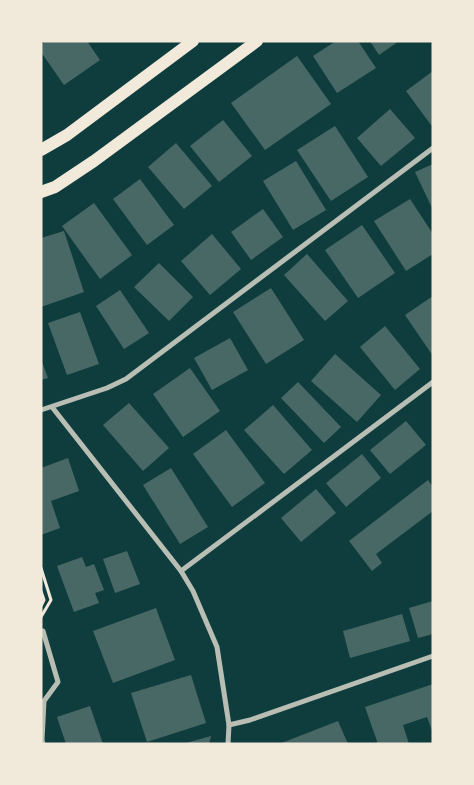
<svg xmlns="http://www.w3.org/2000/svg" width="474" height="785" viewBox="0 0 474 785" font-family="'Golos Text',sans-serif">
<rect width="100%" height="100%" fill="#0f3d3e"/>
<g fill="#486865">
<polygon points="46,41 87,41 100,60 64,85 41,52 41,45"/>
<polygon points="336,41 358,41 376,68 337,93 313,56"/>
<polygon points="370,41 399,41 379,55"/>
<polygon points="297,56 331,104 265,150 231,103"/>
<polygon points="433,71 433,124 431,125 406,91"/>
<polygon points="390,109 415,138 381,166 357,138"/>
<polygon points="223,120 252,156 219,182 190,146"/>
<polygon points="335,126 368,177 331,201 297,150"/>
<polygon points="176,143 212,186 184,209 148,167"/>
<polygon points="296,161 326,210 293,230 263,181"/>
<polygon points="433,164 433,210 415,172"/>
<polygon points="140,179 174,225 147,245 113,199"/>
<polygon points="410,199 433,234 433,254 406,271 374,221"/>
<polygon points="94,203 132,255 100,279 62,226"/>
<polygon points="263,209 283,237 251,260 231,232"/>
<polygon points="362,225 395,273 358,298 325,250"/>
<polygon points="64,231 84,292 41,307 41,238"/>
<polygon points="212,234 241,269 210,295 181,261"/>
<polygon points="307,254 348,301 325,321 284,275"/>
<polygon points="159,263 193,297 169,321 134,287"/>
<polygon points="271,288 304,340 266,364 233,312"/>
<polygon points="120,290 149,333 124,349 96,306"/>
<polygon points="433,296 433,356 405,315"/>
<polygon points="80,312 99,364 67,375 48,323"/>
<polygon points="385,326 420,369 395,390 360,347"/>
<polygon points="230,338 248,370 212,390 194,358"/>
<polygon points="335,354 381,395 357,422 311,381"/>
<polygon points="41,359 48,378 41,380"/>
<polygon points="190,368 220,411 183,437 153,394"/>
<polygon points="298,382 341,427 324,443 281,398"/>
<polygon points="129,403 169,448 143,471 103,425"/>
<polygon points="273,405 312,450 284,474 244,430"/>
<polygon points="406,421 426,445 390,474 370,450"/>
<polygon points="226,430 265,483 232,507 193,454"/>
<polygon points="362,454 381,478 346,507 326,483"/>
<polygon points="68,458 79,491 51,501 60,528 41,535 41,468"/>
<polygon points="171,468 208,527 180,544 143,485"/>
<polygon points="428,480 433,487 433,511 376,554 382,563 372,571 349,541"/>
<polygon points="316,489 336,513 301,542 281,518"/>
<polygon points="127,551 140,584 115,593 103,559"/>
<polygon points="82,557 86,567 94,564 104,590 95,593 99,603 74,612 57,566"/>
<polygon points="433,601 433,634 418,638 409,608"/>
<polygon points="156,608 175,660 113,683 93,631"/>
<polygon points="402,614 410,641 350,658 343,631"/>
<polygon points="191,675 206,723 147,742 131,693"/>
<polygon points="433,684 433,733 427,717 403,725 409,744 378,744 365,707"/>
<polygon points="90,706 103,744 66,744 57,717"/>
<polygon points="338,721 348,744 279,744"/>
<polygon points="211,736 209,744 186,744 186,743"/>
</g>
<g fill="none" stroke-linecap="round" stroke-linejoin="round">
<g stroke="#f1e9da" stroke-width="3">
<polyline points="41,568 51,600 41,617"/>
<polyline points="41,591 44,600 41,606"/>
</g>
<g stroke="#b8beb3" stroke-width="5">
<polyline points="52,407 181,571 193,591 217,647 229,725 228,744"/>
<polyline points="41,410 107,388 126,379 433,148"/>
<polyline points="181,571 433,382"/>
<polyline points="229,725 250,720 433,656"/>
<polyline points="43,744 42,740 44,701 58,682 43,631"/>
</g>
<g stroke="#f1e9da" stroke-width="12">
<polyline points="41,150 67,135 193,41"/>
<polyline points="41,192 55,187 94,161 257,41"/>
</g>
</g>
<rect width="474" height="785" fill="none" stroke="#f1e9da" stroke-width="85"/>
</svg>
